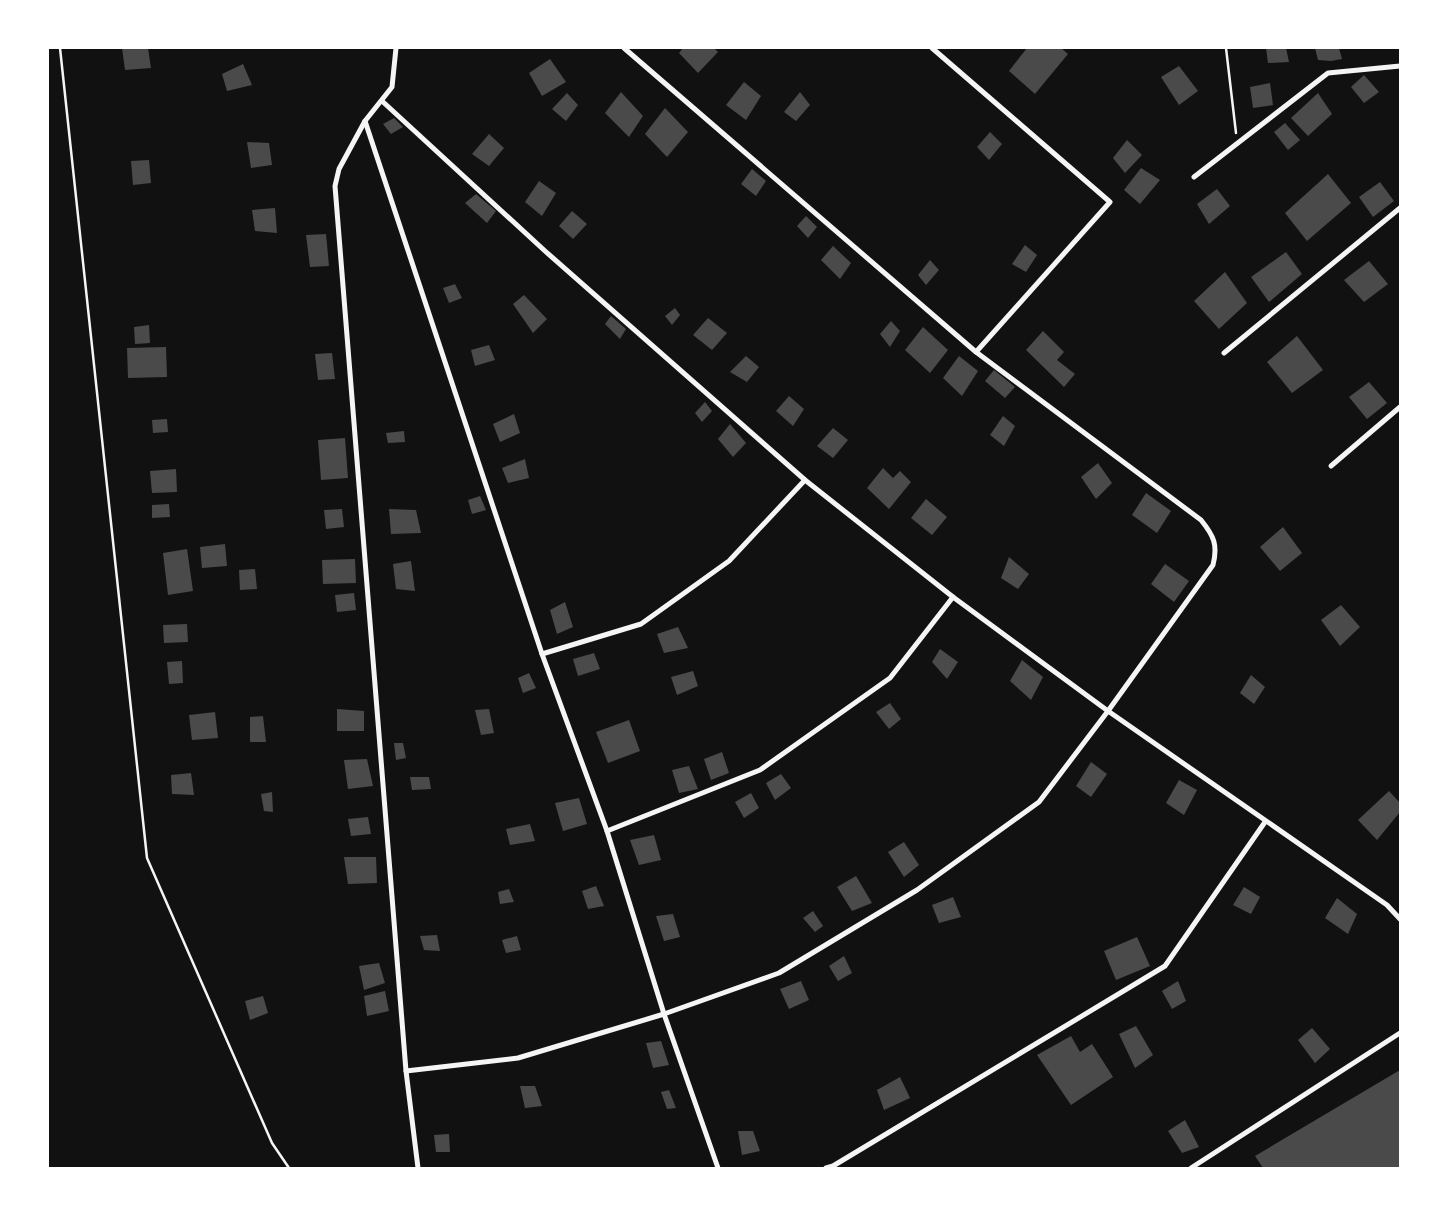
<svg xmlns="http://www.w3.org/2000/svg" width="1448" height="1216" viewBox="0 0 1448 1216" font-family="'Alegreya Sans',sans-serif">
<rect width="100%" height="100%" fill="#111"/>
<g fill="#4a4a4a">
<polygon points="122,48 148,48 151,68 125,70"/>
<polygon points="683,48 714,48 718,52 698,73 679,53"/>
<polygon points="1027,48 1061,48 1068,54 1035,94 1009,71"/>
<polygon points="1266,48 1286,48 1289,62 1268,63"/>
<polygon points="1315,48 1339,48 1342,59 1331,61 1318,60"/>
<polygon points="550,59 566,82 542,96 529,73"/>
<polygon points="243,64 252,85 227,91 222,74"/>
<polygon points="1179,66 1198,91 1179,105 1161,77"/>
<polygon points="1364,75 1379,92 1364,103 1351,87"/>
<polygon points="744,82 761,96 746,120 726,105"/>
<polygon points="1270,83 1273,105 1253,108 1250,87"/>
<polygon points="621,92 643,116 629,137 605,113"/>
<polygon points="800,92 810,105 796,121 784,112"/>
<polygon points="567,93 578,105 566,121 552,109"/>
<polygon points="1318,93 1332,114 1308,136 1291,118"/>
<polygon points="665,108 688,132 667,157 645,134"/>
<polygon points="394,118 403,127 391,134 383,124"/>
<polygon points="1285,123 1300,140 1288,150 1274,132"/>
<polygon points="990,132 1002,144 989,160 977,147"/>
<polygon points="489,134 504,148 489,166 472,154"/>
<polygon points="1127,140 1142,155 1125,173 1113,158"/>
<polygon points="247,142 269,143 272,165 251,168"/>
<polygon points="149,160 151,183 133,185 131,161"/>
<polygon points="1141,168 1160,180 1140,204 1124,190"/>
<polygon points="752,169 766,181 756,196 741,184"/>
<polygon points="1328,174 1351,203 1307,241 1285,213"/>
<polygon points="539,181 556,193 542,216 525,202"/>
<polygon points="1380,182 1394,201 1373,217 1359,197"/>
<polygon points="1217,189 1230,206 1209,224 1197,204"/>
<polygon points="476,194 496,211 487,223 465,203"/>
<polygon points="275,208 277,233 255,231 252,210"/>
<polygon points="572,211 587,224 573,239 559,226"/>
<polygon points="806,216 817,227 808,238 797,226"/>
<polygon points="326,234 329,266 310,267 306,235"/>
<polygon points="1025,245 1037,255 1026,272 1012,264"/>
<polygon points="833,246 851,263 840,279 821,260"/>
<polygon points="1286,252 1302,274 1269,302 1251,277"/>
<polygon points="930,260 939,270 926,285 918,275"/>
<polygon points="1369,261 1388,284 1364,302 1344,280"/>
<polygon points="1225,272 1247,303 1219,329 1194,301"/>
<polygon points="455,284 462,298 449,303 443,288"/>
<polygon points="524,295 547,319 533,333 513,304"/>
<polygon points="675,308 680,315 672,325 665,316"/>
<polygon points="611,316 626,329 620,339 605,324"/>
<polygon points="708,318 727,333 712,350 693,335"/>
<polygon points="891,321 900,331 890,347 880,334"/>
<polygon points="149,325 150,343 135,344 134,327"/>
<polygon points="923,327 948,350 930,373 905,350"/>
<polygon points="1043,331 1064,352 1057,360 1075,374 1064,387 1026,350"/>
<polygon points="1297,336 1323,370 1292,393 1267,362"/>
<polygon points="489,345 495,360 475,366 471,350"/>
<polygon points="166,347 167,377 128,378 127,348"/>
<polygon points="332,353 335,379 318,380 315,354"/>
<polygon points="746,356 759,367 747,382 730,372"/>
<polygon points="959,356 978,371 962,396 943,378"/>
<polygon points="994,370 1015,387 1005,398 985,381"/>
<polygon points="1369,382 1387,403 1367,419 1349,397"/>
<polygon points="789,396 804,409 793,426 776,411"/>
<polygon points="705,402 712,411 702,422 695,413"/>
<polygon points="514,414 520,433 500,442 493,424"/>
<polygon points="1003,416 1015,426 1004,446 990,435"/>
<polygon points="167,419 168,432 153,433 152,420"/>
<polygon points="730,424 746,443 733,457 718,439"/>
<polygon points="833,428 848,440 833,458 817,446"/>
<polygon points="404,431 405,442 388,443 386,433"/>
<polygon points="345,438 348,478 321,480 318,440"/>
<polygon points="525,459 529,478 508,483 502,468"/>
<polygon points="1098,463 1112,483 1096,499 1081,477"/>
<polygon points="883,468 893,478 900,471 911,482 889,509 867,488"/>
<polygon points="176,469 177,492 152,493 150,471"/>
<polygon points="1146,493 1171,511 1157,533 1132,515"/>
<polygon points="480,496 486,510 472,514 468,500"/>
<polygon points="926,499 947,517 932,535 911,518"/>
<polygon points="169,504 170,517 152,518 152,505"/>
<polygon points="342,509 344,527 326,529 324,510"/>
<polygon points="389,509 416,510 421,533 391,534"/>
<polygon points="1283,527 1302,553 1280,571 1260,547"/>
<polygon points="225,544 227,566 202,568 200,547"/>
<polygon points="187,549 193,591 168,595 163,553"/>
<polygon points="1009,557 1029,574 1018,589 1001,578"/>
<polygon points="355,559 356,583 323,584 322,560"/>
<polygon points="411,561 415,591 396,589 393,564"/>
<polygon points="1165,564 1189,581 1174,602 1151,584"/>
<polygon points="255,569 257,589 240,590 239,570"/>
<polygon points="354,593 356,610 337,612 335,595"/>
<polygon points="565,602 573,627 557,634 550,610"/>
<polygon points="1341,605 1360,627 1340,646 1321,620"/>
<polygon points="187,624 188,642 164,643 163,625"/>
<polygon points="678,627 688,648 664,653 657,634"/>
<polygon points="940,649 958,662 947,679 932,662"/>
<polygon points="594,653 600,669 578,676 573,659"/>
<polygon points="1022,660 1043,677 1031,700 1010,681"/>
<polygon points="182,661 183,683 169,684 167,662"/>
<polygon points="693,671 698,686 677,695 671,677"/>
<polygon points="529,673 536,688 523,693 518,678"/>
<polygon points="1251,675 1265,687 1254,704 1240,693"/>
<polygon points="890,703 901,719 889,729 876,712"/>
<polygon points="337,709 364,711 364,731 337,731"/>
<polygon points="489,709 494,733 481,735 475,710"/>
<polygon points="215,712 218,738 192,740 189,715"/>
<polygon points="263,716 266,742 250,742 250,717"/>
<polygon points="629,720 640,751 608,763 596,732"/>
<polygon points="394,743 403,743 406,758 396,760"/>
<polygon points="722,752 729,773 711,780 704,759"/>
<polygon points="367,759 373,786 348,789 344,760"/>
<polygon points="1091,762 1107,774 1091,797 1076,786"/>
<polygon points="689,766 698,789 679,793 672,770"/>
<polygon points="191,773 194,795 172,794 171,775"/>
<polygon points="781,774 791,788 775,800 766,783"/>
<polygon points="410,777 429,777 431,789 412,790"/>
<polygon points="1179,780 1197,790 1184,815 1166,803"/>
<polygon points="1389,791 1400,803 1400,812 1377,840 1358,820"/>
<polygon points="272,792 273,812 264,811 261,794"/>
<polygon points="751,793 759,808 744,818 735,802"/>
<polygon points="579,798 587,824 563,831 555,803"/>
<polygon points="368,817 371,834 351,836 348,819"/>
<polygon points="530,824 535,841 510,845 506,829"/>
<polygon points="654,835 661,860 639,865 630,840"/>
<polygon points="904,842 919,865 904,877 888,852"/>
<polygon points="344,857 376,857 377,883 348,884"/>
<polygon points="856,876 872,903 852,911 837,887"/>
<polygon points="596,886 604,906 588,909 582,891"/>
<polygon points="1244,887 1260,897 1251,914 1233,905"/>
<polygon points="509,889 514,902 500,904 498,892"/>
<polygon points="953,897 961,917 939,923 932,905"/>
<polygon points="1337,898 1357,914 1348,934 1325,918"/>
<polygon points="813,911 823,926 815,932 803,918"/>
<polygon points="673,914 680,937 664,941 656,916"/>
<polygon points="437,935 440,951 424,950 420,936"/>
<polygon points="517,936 521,950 506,953 502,940"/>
<polygon points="1137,937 1150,966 1116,980 1104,951"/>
<polygon points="844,956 852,973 838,981 829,966"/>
<polygon points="379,963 385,983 364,990 359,966"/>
<polygon points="801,981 809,1000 789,1009 780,989"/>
<polygon points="1178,981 1186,1001 1172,1009 1162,991"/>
<polygon points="385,991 389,1011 367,1016 364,996"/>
<polygon points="263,996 268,1013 250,1020 245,1001"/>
<polygon points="1136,1026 1153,1055 1135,1068 1119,1034"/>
<polygon points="1312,1028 1330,1049 1315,1063 1298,1040"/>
<polygon points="1071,1036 1080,1052 1092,1044 1113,1077 1071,1105 1037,1055"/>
<polygon points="661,1041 669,1065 653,1068 646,1043"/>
<polygon points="1400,1070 1400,1168 1263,1168 1255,1156"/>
<polygon points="900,1077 910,1098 884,1110 877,1090"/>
<polygon points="520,1086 535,1086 542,1106 525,1108"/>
<polygon points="669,1090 676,1108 667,1109 661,1092"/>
<polygon points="1185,1120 1199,1147 1182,1153 1168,1131"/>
<polygon points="738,1131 753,1131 760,1151 742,1155"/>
<polygon points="449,1134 450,1152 436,1152 434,1135"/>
</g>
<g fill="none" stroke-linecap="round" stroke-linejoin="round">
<g stroke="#f5f5f5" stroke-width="2.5">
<polyline points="60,48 147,858 272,1143 289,1168"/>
<polyline points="1226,48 1236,133"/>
</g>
<g stroke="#f5f5f5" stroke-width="5">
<polyline points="396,48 392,87 365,121 339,169 335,186 406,1071 418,1168"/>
<polyline points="932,48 1110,202 976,352"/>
<polyline points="382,101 545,251 805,480 953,597 1108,711 1387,905 1400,919"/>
<polyline points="365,121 542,654 607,831 664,1014 718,1168"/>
<polyline points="1194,177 1328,73 1400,66"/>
<polyline points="1224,353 1400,208"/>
<polyline points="1331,466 1400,407"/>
<polyline points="542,654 641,624 729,561 805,480"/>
<polyline points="607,831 760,770 890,678 953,597"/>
<path d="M406,1071L518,1058L664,1014L779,973L917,890L1039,802L1108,711L1213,565C1218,545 1214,536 1201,520L976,352L624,48"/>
<polyline points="826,1168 833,1166 1165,966 1265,822"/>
<polyline points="1191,1168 1400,1033"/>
</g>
</g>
<rect width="1448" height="1216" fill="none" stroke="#ffffff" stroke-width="98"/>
</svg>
